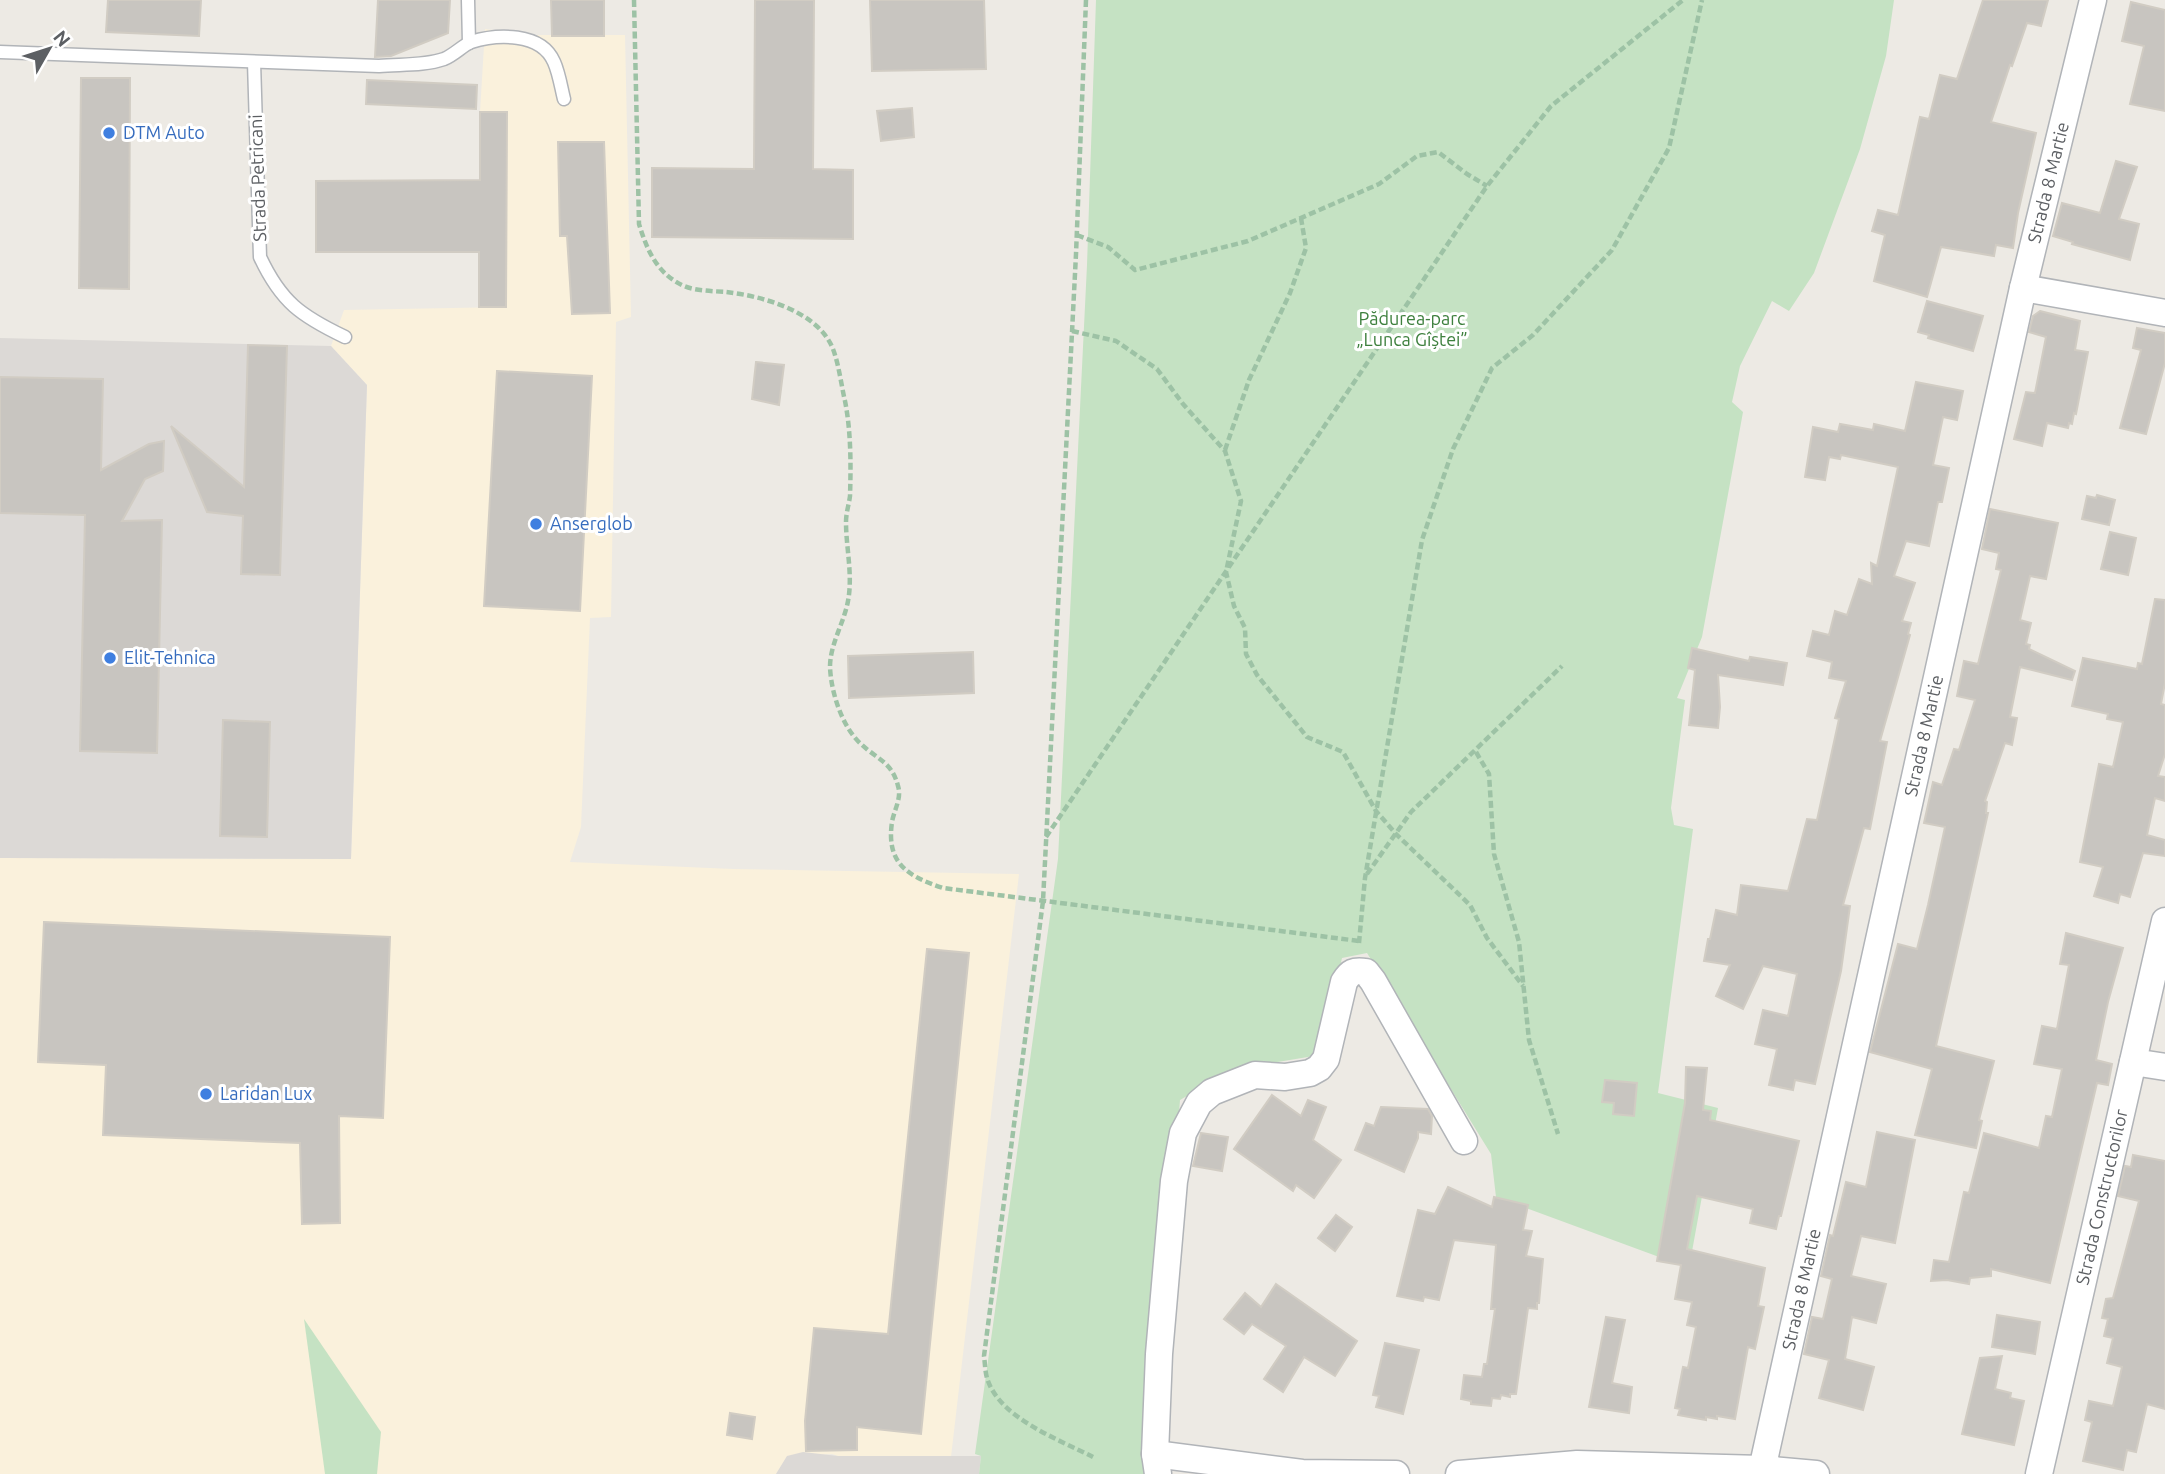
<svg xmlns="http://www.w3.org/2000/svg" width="2165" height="1474" viewBox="0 0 2165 1474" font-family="Ubuntu,sans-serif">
<rect width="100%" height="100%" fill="#edeae4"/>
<polygon fill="#faf1dc" points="485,29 525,35 625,35 631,317 616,322 611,617 590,618 581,827 570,862 733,869 1019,874 951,1457 838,1456 832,1454 787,1457 776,1474 0,1474 0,858 351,859 367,385 331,346 344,310 506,307 507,112 480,112"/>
<g fill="#dcd9d6">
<polygon points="0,338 331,346 367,385 351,859 0,858"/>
<polygon points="803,1452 838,1456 981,1456 979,1474 776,1474 787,1456"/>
</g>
<g fill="#c5e2c3">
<polygon points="1096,0 1894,0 1886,56 1860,149 1814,273 1789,311 1772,301 1740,366 1732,402 1743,412 1702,637 1677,698 1685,700 1671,808 1674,825 1693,829 1658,1093 1718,1108 1689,1268 1496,1197 1491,1154 1367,953 1342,958 1320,1055 1254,1066 1214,1080 1180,1100 1154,1440 1157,1474 979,1474 981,1456 975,1454 1058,859 1087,265"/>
<polygon points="304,1319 381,1432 377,1474 325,1474"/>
</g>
<g fill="#c8c5c0" stroke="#d1ccc3" stroke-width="2">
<polygon points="108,0 201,0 199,36 106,32"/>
<polygon points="378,0 450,0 448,33 391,56 375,57"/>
<polygon points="551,0 604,0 604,36 552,36"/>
<polygon points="755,0 814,0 813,169 853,170 853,239 652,237 652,168 754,169"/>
<polygon points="870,0 984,0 986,69 872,71"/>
<polygon points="1983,0 2048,0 2041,26 2027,23 2012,66 2010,65 1991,122 2036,133 2018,213 2013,248 1996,245 1994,256 1941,247 1927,297 1874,281 1885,235 1872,231 1878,210 1898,215 1920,117 1929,119 1940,75 1957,79"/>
<polygon points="2131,2 2165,10 2165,111 2130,104 2144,46 2122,41"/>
<polygon points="81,78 130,78 129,289 79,288"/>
<polygon points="367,80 477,85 476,109 366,104"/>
<polygon points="912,108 914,137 881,141 877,111"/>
<polygon points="480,112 507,112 506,307 479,307 479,252 316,252 316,181 480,180"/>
<polygon points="558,142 604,142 610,313 572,314 567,236 560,236"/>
<polygon points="2116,161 2137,167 2119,219 2139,224 2130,260 2072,244 2073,242 2053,236 2062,203 2100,213"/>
<polygon points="1927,301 1983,316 1973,351 1928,338 1929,335 1918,332"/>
<polygon points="2040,311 2080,321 2075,350 2088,352 2076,414 2074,413 2072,424 2069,423 2068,428 2047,423 2042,446 2014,439 2026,392 2035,393 2046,337 2029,332 2033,316"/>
<polygon points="2137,328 2165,333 2165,363 2146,434 2120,428 2141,350 2133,348"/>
<polygon points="248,345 287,346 280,575 241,574 243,516 207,512 171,426 244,487"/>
<polygon points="756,362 784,365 779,405 752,399"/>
<polygon points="497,371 592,376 580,611 484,606"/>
<polygon points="0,377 103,379 101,470 149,444 164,441 163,471 145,479 122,521 162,520 157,753 80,751 85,515 0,513"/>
<polygon points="1916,382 1963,391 1957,420 1943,417 1933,465 1949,468 1942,502 1938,502 1929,546 1906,541 1894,576 1915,583 1902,621 1911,623 1908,634 1910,635 1880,741 1887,742 1870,829 1864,828 1843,905 1850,906 1841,971 1815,1084 1795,1080 1793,1090 1769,1085 1777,1049 1755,1044 1763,1010 1788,1016 1797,974 1763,966 1743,1009 1716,996 1730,965 1704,961 1708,939 1710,939 1716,910 1737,915 1741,885 1788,891 1807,819 1817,820 1839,719 1835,718 1846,681 1829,678 1832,662 1807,656 1813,631 1829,635 1835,611 1847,615 1859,579 1872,584 1871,563 1877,566 1898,467 1841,455 1840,459 1829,457 1825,480 1805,477 1813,427 1838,432 1840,424 1873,430 1874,424 1905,431"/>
<polygon points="2097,495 2115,500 2109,525 2082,519 2087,496 2096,498"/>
<polygon points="1990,509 2058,523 2046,579 2030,576 2020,620 2031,623 2026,644 2030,645 2029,649 2075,671 2072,680 2020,667 2010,717 2017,718 2012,745 2005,743 1985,801 1987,802 1986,813 1988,813 1936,1046 1994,1061 1979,1120 1982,1121 1976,1148 1915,1135 1932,1069 1870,1052 1898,944 1917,949 1928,905 1945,827 1924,823 1933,782 1942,785 1954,749 1959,750 1975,700 1957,696 1964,661 1978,664 2001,570 1996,569 1999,553 1982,549"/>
<polygon points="2110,532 2136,538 2128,575 2101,569"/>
<polygon points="2155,599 2165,600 2165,683 2161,704 2165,705 2165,754 2158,776 2165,777 2165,801 2155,798 2147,835 2165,840 2165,856 2143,853 2130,897 2120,894 2118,903 2094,896 2103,867 2080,862 2099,764 2113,767 2123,722 2107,719 2108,714 2072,706 2083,658 2137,669 2138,663 2142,664"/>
<polygon points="1692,648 1749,661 1750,657 1787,663 1783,685 1718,675 1720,707 1718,728 1689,725 1695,670 1688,668"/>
<polygon points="973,652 974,693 849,698 848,656"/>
<polygon points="223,720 270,722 267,837 220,836"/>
<polygon points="44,922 390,937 383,1118 339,1116 340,1223 302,1224 300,1143 103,1135 106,1065 38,1062"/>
<polygon points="2066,933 2123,948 2108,1002 2096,1060 2112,1064 2108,1085 2097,1083 2050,1283 1991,1269 1991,1276 1970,1278 1969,1284 1947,1280 1931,1281 1934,1260 1949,1262 1964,1192 1969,1193 1984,1133 2039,1148 2046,1116 2052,1117 2062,1069 2034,1064 2042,1026 2057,1029 2069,965 2060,964"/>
<polygon points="927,949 969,953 921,1434 857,1427 857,1450 806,1451 805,1421 814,1328 888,1334"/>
<polygon points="1686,1067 1707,1068 1703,1110 1711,1111 1710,1120 1799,1141 1781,1216 1779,1216 1776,1229 1750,1223 1753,1209 1697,1196 1687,1249 1765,1268 1758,1306 1764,1307 1755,1349 1748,1347 1735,1419 1717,1416 1717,1419 1706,1417 1706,1420 1678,1415 1680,1409 1675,1408 1683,1367 1688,1368 1696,1327 1687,1325 1692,1302 1675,1299 1681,1265 1657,1261 1685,1103"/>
<polygon points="1605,1080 1637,1083 1634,1116 1613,1114 1614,1103 1602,1102"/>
<polygon points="1272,1095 1301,1116 1308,1100 1326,1107 1313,1140 1341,1160 1314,1198 1296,1185 1293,1191 1234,1149"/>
<polygon points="1381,1107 1428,1109 1432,1116 1431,1134 1418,1132 1418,1138 1404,1172 1355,1150 1366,1123 1374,1126"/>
<polygon points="1877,1132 1915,1140 1895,1243 1861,1236 1851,1276 1886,1284 1876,1323 1852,1317 1845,1359 1874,1367 1863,1410 1819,1398 1829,1360 1804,1354 1812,1317 1823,1319 1832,1279 1821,1276 1830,1235 1833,1236 1846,1182 1866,1187"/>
<polygon points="1201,1133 1228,1137 1222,1171 1193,1166"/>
<polygon points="2133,1155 2165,1161 2165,1409 2147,1404 2136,1452 2127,1450 2123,1470 2083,1461 2092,1422 2085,1420 2089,1401 2113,1406 2122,1367 2107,1363 2113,1338 2104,1336 2108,1319 2102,1318 2106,1299 2113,1298 2139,1201 2118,1196 2125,1166 2131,1167"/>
<polygon points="1448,1187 1492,1207 1494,1197 1528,1205 1523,1230 1532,1231 1526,1256 1543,1259 1539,1303 1537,1303 1537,1309 1528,1308 1516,1394 1510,1394 1510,1397 1501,1395 1500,1399 1492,1398 1491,1406 1471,1404 1471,1401 1461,1399 1464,1375 1482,1377 1484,1364 1487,1364 1495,1309 1491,1309 1496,1245 1454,1240 1439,1300 1424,1297 1423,1301 1397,1296 1418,1210 1435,1214"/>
<polygon points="1336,1215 1352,1227 1335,1251 1318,1238"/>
<polygon points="1276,1284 1357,1341 1335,1376 1304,1357 1283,1392 1264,1379 1286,1346 1252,1324 1244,1334 1224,1319 1245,1293 1261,1307"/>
<polygon points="1997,1315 2040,1322 2035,1354 1992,1347"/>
<polygon points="1606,1317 1625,1320 1612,1383 1632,1387 1629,1413 1589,1407"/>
<polygon points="1385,1343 1419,1350 1403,1414 1376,1407 1379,1396 1373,1395"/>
<polygon points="2002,1356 1995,1389 2011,1393 2010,1398 2024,1401 2014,1445 1962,1434 1980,1358"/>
<polygon points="730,1413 755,1417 752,1439 727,1435"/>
</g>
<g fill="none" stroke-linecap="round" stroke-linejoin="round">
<defs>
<g id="service">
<polyline points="468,0 469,43"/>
<path d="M0,52L379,66C400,64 424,66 444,59C454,55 462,46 471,42C497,34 541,32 554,62C559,73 561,87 564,99"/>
<path d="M254,62L260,257C281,302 301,316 345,337"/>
</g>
<g id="minor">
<polyline points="2023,288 2165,313"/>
<polyline points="2133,1062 2165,1067"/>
<polyline points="1155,1454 1302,1473 1396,1474"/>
<path d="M1158,1474L1155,1454L1159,1354L1174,1181L1183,1133L1199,1103L1212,1092L1255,1075L1285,1077L1310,1073L1319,1068L1326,1059L1344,982C1350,972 1354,970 1366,972L1373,981L1464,1141"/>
<polyline points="1459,1474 1577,1464 1762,1469 1816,1474"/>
<path id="s1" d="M1761,1474L2023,288L2093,0"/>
<path id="s2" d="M2039,1474L2165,921"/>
</g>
</defs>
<use href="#service" stroke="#b1b4b8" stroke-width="15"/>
<use href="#minor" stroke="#b1b4b8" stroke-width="29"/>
<g stroke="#9dc2a5" stroke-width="4.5" stroke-dasharray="7 3.5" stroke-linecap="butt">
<path d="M634,0L639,224C647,250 657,274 684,286C696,291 713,291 726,292C762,296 818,311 833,349C839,365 841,384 845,401C851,431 851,465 850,496C849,504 846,513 846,522C846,548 853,575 848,601C844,623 830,644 830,667C831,692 842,727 861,744C878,760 892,762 898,786C902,798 894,810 892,822C886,863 907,876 943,888L1359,941"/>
<path d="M1086,0L1076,254L1043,901L984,1356C985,1363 985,1371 987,1378C999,1418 1058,1439 1093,1457"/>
<polyline points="1077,235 1108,247 1135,270 1248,241 1379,184 1417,156 1438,152 1467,174 1487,186"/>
<polyline points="1072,331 1116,341 1157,369 1183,404 1225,451 1241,501 1226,572 1234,606 1245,628 1246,654 1257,675 1307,737 1343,752 1376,811 1396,834 1470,905 1487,938 1523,986"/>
<polyline points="1225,450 1249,380 1290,293 1306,248 1301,218"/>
<polyline points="1476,752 1489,774 1494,854 1519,942 1529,1040 1558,1134"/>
<polyline points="1046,837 1487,186 1551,106 1683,0"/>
<polyline points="1367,874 1411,812 1562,666"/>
<polyline points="1359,943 1365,878 1422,540 1453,449 1492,368 1533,335 1612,250 1669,148 1702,0"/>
</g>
<use href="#service" stroke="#fff" stroke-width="12"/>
<use href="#minor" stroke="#fff" stroke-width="26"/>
</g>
<g fill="#3f7fe0" stroke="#fff" stroke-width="2.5">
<circle cx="109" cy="133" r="7"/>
<circle cx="536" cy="524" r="7"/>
<circle cx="110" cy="658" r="7"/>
<circle cx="206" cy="1094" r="7"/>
</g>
<g text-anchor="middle" stroke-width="6" stroke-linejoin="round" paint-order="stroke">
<g font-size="18" fill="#366cbe" stroke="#fff" text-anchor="start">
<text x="123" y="139">DTM Auto</text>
<text x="550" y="530">Anserglob</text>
<text x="124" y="664">Elit-Tehnica</text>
<text x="220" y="1100">Laridan Lux</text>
</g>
<g font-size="18" fill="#5c5f63" stroke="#fff">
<text transform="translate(258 178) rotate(-92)" y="6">Strada Petricani</text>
<text dy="6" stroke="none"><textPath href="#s1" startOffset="1323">Strada 8 Martie</textPath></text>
<text dy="6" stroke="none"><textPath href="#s1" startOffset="756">Strada 8 Martie</textPath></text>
<text dy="6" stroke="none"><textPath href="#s2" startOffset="284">Strada Constructorilor</textPath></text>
<text dy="6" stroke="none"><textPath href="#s1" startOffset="189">Strada 8 Martie</textPath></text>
</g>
<g font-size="18" fill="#3e803e" stroke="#fff">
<text x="1412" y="325">Pădurea-parc<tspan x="1412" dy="21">„Lunca Gîștei”</tspan></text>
</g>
</g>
<g transform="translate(49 49) rotate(51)" stroke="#ffffff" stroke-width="5" paint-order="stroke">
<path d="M0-5L12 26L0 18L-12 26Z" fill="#5c5f63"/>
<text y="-10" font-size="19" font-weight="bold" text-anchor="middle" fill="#5c5f63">N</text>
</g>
</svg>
